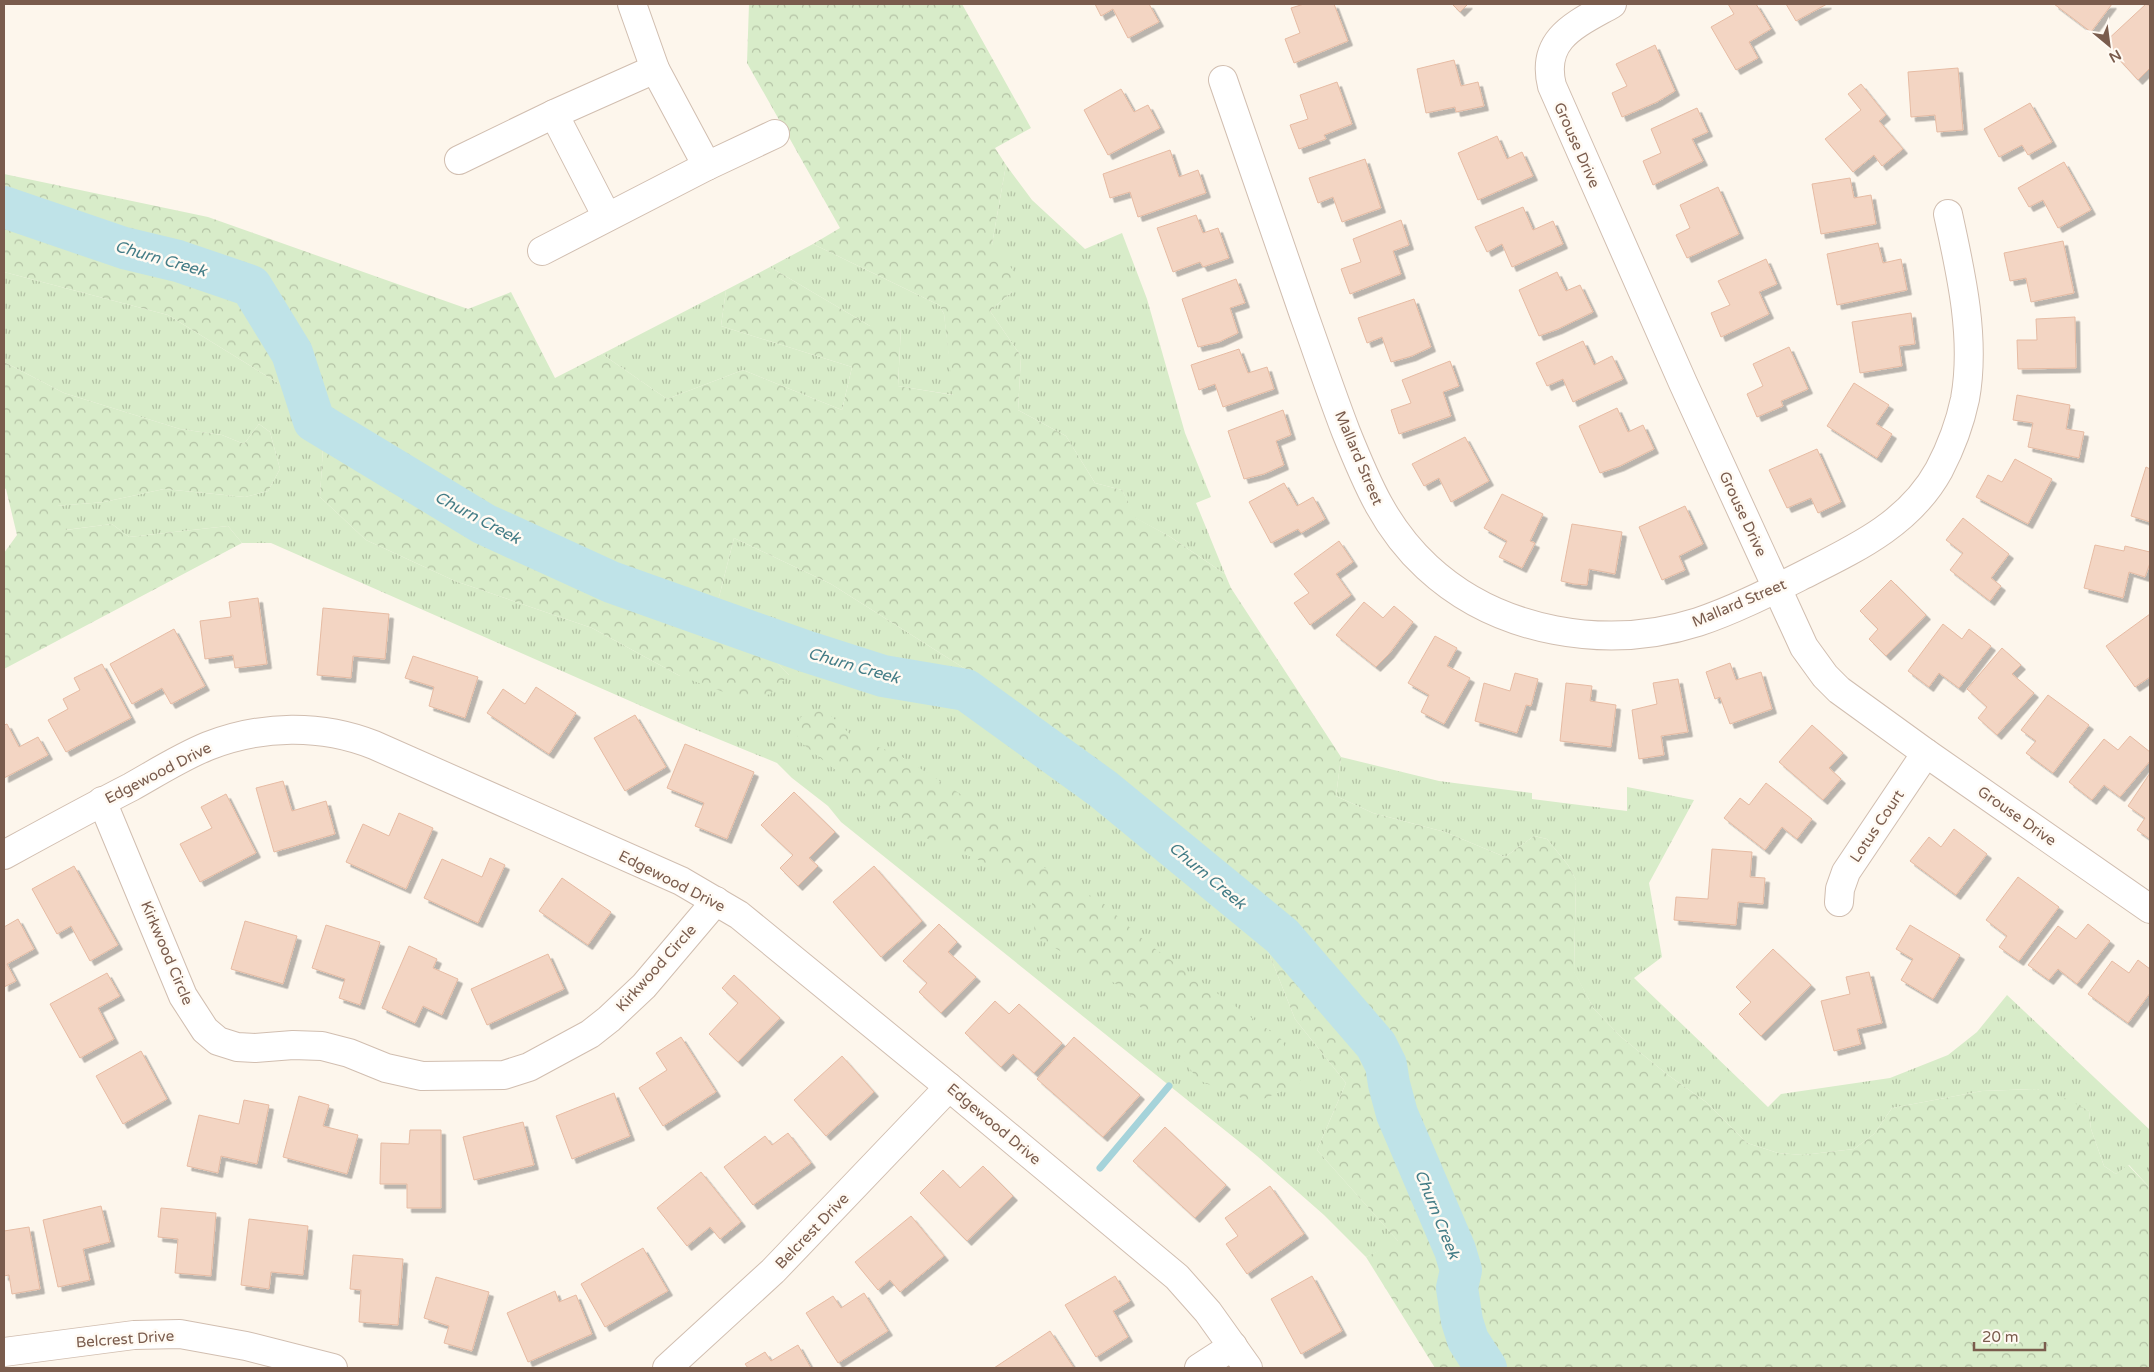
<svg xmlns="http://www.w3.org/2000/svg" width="2154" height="1372" viewBox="0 0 2154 1372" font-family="'Varela Round',sans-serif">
<defs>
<pattern id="grass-tufts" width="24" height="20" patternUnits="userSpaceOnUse" patternTransform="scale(1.25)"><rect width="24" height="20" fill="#d8ecc9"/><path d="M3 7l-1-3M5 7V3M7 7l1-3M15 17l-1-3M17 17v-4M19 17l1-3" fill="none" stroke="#b4c2a5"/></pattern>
<pattern id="forest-crowns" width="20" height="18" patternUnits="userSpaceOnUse" patternTransform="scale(1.25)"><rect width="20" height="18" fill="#d8ecc9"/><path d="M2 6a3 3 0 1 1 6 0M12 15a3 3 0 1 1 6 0" fill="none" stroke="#b4c2a5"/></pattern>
<filter id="shadow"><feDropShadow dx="4.5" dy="4.5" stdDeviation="0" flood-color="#0004"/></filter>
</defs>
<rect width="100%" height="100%" fill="#fdf6ec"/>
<g fill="url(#grass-tufts)">
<polygon points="1006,165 1032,200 1085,249 1122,233 1147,299 1185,433 1211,497 1196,503 1225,574 1169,536 1135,518 1122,490 1095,483 1066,436 1018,410 1021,356 990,311 1012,292 992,244"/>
<polygon points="813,244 939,305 944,314 954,395 898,386 901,326 870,326 770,267"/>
<polygon points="4,272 168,315 325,412 320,497 366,540 455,581 592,628 680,676 789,675 718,601 734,538 831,584 997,689 1245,893 1295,1019 1346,1083 1317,1150 1399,1242 1366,1257 1324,1215 1257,1156 841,822 828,806 792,778 777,763 689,727 271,543 242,543 228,526 129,537 112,524 65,530 56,506 104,502 164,489 245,497 268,491 280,469 270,432 259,424 244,444 222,435 180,429 64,393 4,362"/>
<polygon points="726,290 721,326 852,367 842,410 743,370 667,399 602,354"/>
<polygon points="1341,757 1439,781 1532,793 1532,799 1627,811 1627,787 1694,800 1649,883 1662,957 1634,978 1768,1107 1781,1094 1890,1078 1948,1055 1977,1032 2007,995 2150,1130 2150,1188 2129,1165 2116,1174 2104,1166 2091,1129 2089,1111 2037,1089 1982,1091 1892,1108 1874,1134 1854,1149 1803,1155 1778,1153 1747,1143 1706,1102 1668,1075 1621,1037 1594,1009 1574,972 1576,880 1568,865 1547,839 1534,836 1505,857 1445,832 1373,813 1336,796"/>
</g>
<g fill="url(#forest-crowns)">
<polygon points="749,4 962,4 1031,128 995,148 1006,165 992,244 1016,274 1012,292 990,311 1021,356 1018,410 1066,436 1095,483 1122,490 1136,518 1169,536 1225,574 1231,588 1341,757 1336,796 1373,813 1445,832 1505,857 1534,836 1547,839 1568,865 1576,880 1574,971 1594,1009 1621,1037 1668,1075 1706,1102 1747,1143 1778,1153 1803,1155 1854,1149 1874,1134 1892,1108 1982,1091 2037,1089 2067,1099 2089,1111 2091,1129 2104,1166 2116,1174 2128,1165 2150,1188 2150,1368 1435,1368 1366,1257 1398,1241 1317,1150 1346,1083 1295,1019 1245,893 997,689 831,584 734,538 718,601 789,675 770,694 748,701 680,676 592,628 455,581 366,540 320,497 325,412 168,315 4,272 4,174 208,217 468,309 511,292 555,378 602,354 667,399 743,370 842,410 852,367 721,326 726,290 770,267 870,326 901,326 898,386 953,395 944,314 939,305 813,244 840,228 747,63"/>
<polygon points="4,362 64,393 180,429 222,435 244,444 259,424 270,432 280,469 268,491 245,497 164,489 104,502 57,506 66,530 112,524 129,537 228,526 242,543 4,669 4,553 17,535 6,489 4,488"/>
<polygon points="824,709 853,737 899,755 1006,823 1040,865 1104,904 1147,943 1281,1039 1302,1083 1254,1103 1198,1080 1175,1048 1126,990 1035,936 1031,893 1014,875 914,833 799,741 795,726 804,713"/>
</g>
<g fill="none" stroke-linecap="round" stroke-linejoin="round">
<polyline stroke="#a5d3da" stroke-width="7" points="1100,1168 1169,1086"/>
<polyline stroke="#bfe3e8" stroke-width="42" points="4,207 124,248 178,261 251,286 292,353 314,421 484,524 611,582 805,651 883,676 966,690 1103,789 1282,936 1376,1045 1386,1065 1389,1084 1397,1114 1455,1250 1461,1270 1457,1288 1462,1321 1468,1340 1486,1368"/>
</g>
<g fill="#f3d5c3" stroke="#e6bba3" filter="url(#shadow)">
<polygon points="1095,4 1149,4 1159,22 1128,38 1113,9 1101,16"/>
<polygon points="1304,4 1334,4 1348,41 1294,63 1285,39 1300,33 1291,8"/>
<polygon points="1452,4 1468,4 1460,12"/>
<polygon points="1728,4 1756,4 1771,29 1749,42 1758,58 1736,70 1711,27 1734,14"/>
<polygon points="1786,4 1827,4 1796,21"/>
<polygon points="2054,4 2112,4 2091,32"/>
<polygon points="2146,4 2150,6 2150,68 2138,80 2104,43"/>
<polygon points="1655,45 1675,91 1657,102 1622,117 1612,93 1627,86 1616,64"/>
<polygon points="1454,60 1461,86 1478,82 1484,106 1456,112 1455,107 1426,113 1417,69"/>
<polygon points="1958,68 1963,130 1937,132 1935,115 1911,117 1908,72"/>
<polygon points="1337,82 1352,124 1324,135 1326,139 1299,149 1290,125 1308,119 1300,95"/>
<polygon points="1861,84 1886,115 1879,121 1903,149 1882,166 1874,155 1853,172 1825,139 1861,110 1848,94"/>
<polygon points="1121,89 1134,112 1148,105 1160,128 1108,155 1084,110"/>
<polygon points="2030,103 2052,142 2028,155 2022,145 1999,157 1984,129"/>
<polygon points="1697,108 1708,132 1692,139 1703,161 1653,185 1643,161 1661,153 1651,129"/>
<polygon points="1497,136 1507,159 1522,152 1533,176 1478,200 1458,153"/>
<polygon points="1170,150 1179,177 1198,170 1206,193 1138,217 1130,192 1110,198 1103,174"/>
<polygon points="1365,159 1381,208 1342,222 1333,197 1318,203 1309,178"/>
<polygon points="2064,162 2091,210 2058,228 2043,200 2029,207 2018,188"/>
<polygon points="1850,178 1854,198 1871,195 1876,224 1821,234 1812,184"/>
<polygon points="1718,187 1739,234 1687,258 1676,235 1690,228 1680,205"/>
<polygon points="1523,207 1533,230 1553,221 1563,244 1512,267 1502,244 1487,252 1475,227"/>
<polygon points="1196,215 1203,233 1218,228 1229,258 1203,267 1200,262 1173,272 1157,228"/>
<polygon points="1401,220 1409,245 1393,251 1401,274 1350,294 1341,269 1361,262 1353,239"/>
<polygon points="2063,241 2074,293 2031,302 2026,278 2010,281 2004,253"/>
<polygon points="1878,243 1883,263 1901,259 1907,290 1837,305 1827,254"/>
<polygon points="1766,259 1777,284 1759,292 1769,314 1721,337 1711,313 1730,305 1718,281"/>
<polygon points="1557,272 1566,291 1580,285 1593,312 1558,329 1539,336 1519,290"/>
<polygon points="1236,279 1245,303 1230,308 1238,333 1219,342 1198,347 1182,299"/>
<polygon points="1414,299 1431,347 1412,356 1391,362 1382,337 1367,343 1358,318"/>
<polygon points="1911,313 1915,344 1899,346 1902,366 1860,373 1852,322"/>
<polygon points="2075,317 2076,368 2018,369 2017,340 2037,340 2036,319"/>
<polygon points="1583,341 1594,365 1612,356 1623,379 1573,402 1563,379 1547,386 1536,363"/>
<polygon points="1789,347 1808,389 1781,401 1783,406 1757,417 1747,394 1763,386 1753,364"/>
<polygon points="1239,349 1248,373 1267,367 1274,389 1223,407 1215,384 1199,390 1191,365"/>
<polygon points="1450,361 1459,386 1443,392 1451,416 1399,434 1391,410 1411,403 1402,380"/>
<polygon points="1854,383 1889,405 1876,424 1892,434 1877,458 1827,426"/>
<polygon points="2017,395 2070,405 2066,429 2084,432 2079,458 2028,447 2033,423 2013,420"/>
<polygon points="1617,408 1628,432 1643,425 1654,449 1620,466 1600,473 1579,426"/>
<polygon points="1283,410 1291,435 1276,441 1284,465 1264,474 1244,479 1228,431"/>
<polygon points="1465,437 1489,481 1451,502 1439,478 1424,486 1412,464"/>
<polygon points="1817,449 1841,502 1818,513 1811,498 1787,508 1769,470"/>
<polygon points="2015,459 2052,479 2028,524 1976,497 1988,475 2002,482"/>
<polygon points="2146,467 2150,469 2150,522 2131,516"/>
<polygon points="1284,483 1297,506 1313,497 1325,519 1301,533 1298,529 1271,543 1249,502"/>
<polygon points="1502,494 1543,514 1530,541 1535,543 1522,568 1499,557 1507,541 1484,528"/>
<polygon points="1685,506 1703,544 1679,556 1685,570 1662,580 1639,527"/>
<polygon points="1963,518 2009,554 1991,578 2001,586 1990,601 1950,570 1963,553 1946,540"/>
<polygon points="1572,524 1622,532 1615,574 1589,569 1587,585 1574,584 1561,581"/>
<polygon points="1339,541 1353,562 1336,574 1351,595 1310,625 1294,603 1309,593 1294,574"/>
<polygon points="2095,545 2124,551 2125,546 2150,552 2150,563 2145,577 2129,572 2123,598 2084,588"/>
<polygon points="1891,580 1926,615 1886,656 1869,639 1878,629 1860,611"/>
<polygon points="258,598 267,664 235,668 233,655 205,659 200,621 231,617 229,602"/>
<polygon points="1364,602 1383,618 1394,606 1413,622 1389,654 1376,667 1336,635"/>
<polygon points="323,608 389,614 385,659 353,656 351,678 317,675"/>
<polygon points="2150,614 2150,677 2135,687 2106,646"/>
<polygon points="1943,624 1962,639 1969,629 1991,646 1959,688 1939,673 1929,687 1908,671"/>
<polygon points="174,629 205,686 171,704 162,688 132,704 110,664"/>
<polygon points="1435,636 1457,648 1447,666 1470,678 1444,724 1421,712 1429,695 1408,683"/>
<polygon points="2002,648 2021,665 2012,674 2034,693 1997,735 1978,718 1987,707 1967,689"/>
<polygon points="413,656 478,677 465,718 429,706 434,687 405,678"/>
<polygon points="1730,663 1736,680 1761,672 1772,709 1730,724 1720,697 1715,699 1706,672"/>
<polygon points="102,664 131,718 66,752 48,720 68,709 63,699 80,690 74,678"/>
<polygon points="1515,673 1538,679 1531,706 1526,705 1517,733 1475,721 1484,683 1510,691"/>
<polygon points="1678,679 1688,732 1661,736 1664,755 1639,759 1632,710 1657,704 1653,683"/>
<polygon points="1566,683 1592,686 1590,701 1616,705 1611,747 1560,741"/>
<polygon points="536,687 576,713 549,754 487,713 503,689 525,704"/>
<polygon points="2048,695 2089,725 2053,773 2026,753 2036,741 2021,730"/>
<polygon points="635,715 666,767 625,791 594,738"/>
<polygon points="7,724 19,747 38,737 48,755 4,778 4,725"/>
<polygon points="1812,725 1843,753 1829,768 1841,779 1823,800 1779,762"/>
<polygon points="2130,736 2150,752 2150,761 2120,797 2104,785 2092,800 2069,782 2104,739 2118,750"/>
<polygon points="685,744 754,772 727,839 695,826 704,803 667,788"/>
<polygon points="2150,773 2150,839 2137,830 2145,818 2128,806"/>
<polygon points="283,781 292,811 326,801 335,834 274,852 256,788"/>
<polygon points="1766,783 1812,819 1797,839 1782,827 1765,850 1724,818 1740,798 1749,805"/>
<polygon points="794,792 835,832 809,858 818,866 798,886 780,868 793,855 761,825"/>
<polygon points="226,794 256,853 200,882 180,844 212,828 201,807"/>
<polygon points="399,813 433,828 406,889 346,862 363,824 389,836"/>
<polygon points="1954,829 1987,854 1956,895 1910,861 1929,837 1941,847"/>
<polygon points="1712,849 1752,852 1750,877 1765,878 1763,904 1738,902 1736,925 1674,920 1676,897 1708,899"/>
<polygon points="490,858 505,865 478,923 424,898 442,859 482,877"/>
<polygon points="74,866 118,945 90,961 71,926 57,934 32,889"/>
<polygon points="874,866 922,921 881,957 833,902"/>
<polygon points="2018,877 2059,907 2019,961 1999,947 2007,936 1986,920"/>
<polygon points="562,878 611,912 588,945 539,911"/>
<polygon points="18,919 34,949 7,964 16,981 4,987 4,927"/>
<polygon points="245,921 297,936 283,984 231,969"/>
<polygon points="939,924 957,942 948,952 976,977 941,1013 919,992 927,983 903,961"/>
<polygon points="2088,924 2110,941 2077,984 2058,969 2049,980 2028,965 2058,926 2076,939"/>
<polygon points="326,925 380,942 360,1005 339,998 345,979 312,968"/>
<polygon points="1910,925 1960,955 1933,999 1901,980 1913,959 1896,949"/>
<polygon points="409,946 437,959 433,968 458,979 442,1015 423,1006 415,1023 382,1008"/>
<polygon points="1773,949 1811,985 1761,1036 1739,1014 1751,1002 1736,987"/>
<polygon points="548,954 564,989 487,1025 471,989"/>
<polygon points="2138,960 2150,969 2150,993 2128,1023 2088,994 2112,961 2129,973"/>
<polygon points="1869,972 1882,1023 1857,1029 1861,1044 1834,1051 1821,1001 1850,994 1846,977"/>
<polygon points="107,973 120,996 98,1008 114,1039 80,1058 50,1004"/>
<polygon points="734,975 780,1018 738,1062 709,1034 738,1003 722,988"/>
<polygon points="995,1001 1009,1014 1019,1004 1062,1043 1034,1073 1013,1054 1001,1067 965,1033"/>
<polygon points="681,1037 716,1092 663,1126 639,1088 667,1070 656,1053"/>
<polygon points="1074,1037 1140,1095 1103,1137 1037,1079"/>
<polygon points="141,1051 167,1099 123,1124 96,1076"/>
<polygon points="842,1056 874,1092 826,1136 794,1100"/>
<polygon points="614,1093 630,1136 572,1159 556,1116"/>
<polygon points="299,1096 329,1105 323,1126 358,1135 347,1174 283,1157"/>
<polygon points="244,1100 269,1105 257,1164 221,1156 218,1173 187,1166 199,1115 239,1124"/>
<polygon points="523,1122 534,1165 474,1180 463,1137"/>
<polygon points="1165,1127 1226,1185 1195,1218 1133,1161"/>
<polygon points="410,1130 441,1130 441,1208 407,1208 407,1184 380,1184 381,1143 409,1144"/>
<polygon points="788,1133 811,1163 753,1205 724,1167 765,1136 772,1145"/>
<polygon points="983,1166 1013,1196 967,1241 920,1193 943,1170 960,1188"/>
<polygon points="701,1172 741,1222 720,1239 710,1227 687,1246 657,1208"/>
<polygon points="1270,1186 1304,1234 1247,1274 1226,1244 1238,1236 1225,1218"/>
<polygon points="101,1206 110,1242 83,1249 90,1280 58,1287 43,1220"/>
<polygon points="161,1208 216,1213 211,1276 175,1273 178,1239 158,1237"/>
<polygon points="911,1216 944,1256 900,1292 890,1280 878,1290 855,1262"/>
<polygon points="249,1219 308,1226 303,1275 271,1272 269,1289 241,1285"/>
<polygon points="29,1227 40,1289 12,1294 9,1275 4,1276 4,1231"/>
<polygon points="643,1248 668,1291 605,1327 581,1284"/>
<polygon points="353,1255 403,1259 398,1325 359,1322 361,1290 350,1289"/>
<polygon points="1115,1276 1130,1301 1113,1311 1128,1337 1096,1357 1065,1305"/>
<polygon points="1312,1276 1342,1331 1301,1354 1271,1299"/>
<polygon points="436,1277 489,1292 472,1351 444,1343 449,1326 424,1318"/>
<polygon points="555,1291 559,1302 576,1295 592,1334 528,1362 507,1313"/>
<polygon points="864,1293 888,1331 838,1363 806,1313 833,1296 841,1308"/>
<polygon points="1050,1331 1074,1368 994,1368"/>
<polygon points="798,1345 811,1368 748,1368 745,1364 765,1352 771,1361"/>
</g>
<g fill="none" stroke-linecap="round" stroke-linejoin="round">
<defs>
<g id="minor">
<polyline points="632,4 655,69 707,166 775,134"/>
<path d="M1612,4C1577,24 1540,38 1552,86L1683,383L1804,647L1825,676L1839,690L1926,753L2150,909"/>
<path d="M1223,80C1250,159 1277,237 1304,315C1318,354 1331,393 1346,432C1367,484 1385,528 1427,567C1498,633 1607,651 1698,622C1737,609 1775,589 1811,571C1861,546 1911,521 1939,470C1950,449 1960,423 1965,399C1976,339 1961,273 1948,214"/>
<polyline points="554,114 655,69"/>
<polyline points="459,160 554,114 607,217"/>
<polyline points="542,251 707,166"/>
<polyline points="102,801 183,996 205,1030 218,1041 237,1047 255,1048 293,1045 322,1046 349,1053 386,1068 422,1076 504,1075 529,1067 590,1034 609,1019 644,986 716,901"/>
<path d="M4,855C46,832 88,809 131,787C156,773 181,757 208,746C262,725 321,724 374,745L681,881L739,915L949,1087L1177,1277L1208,1312L1248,1368"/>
<polyline points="1839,902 1840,889 1846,872 1926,753"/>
<polyline points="4,1352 134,1335 180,1334 246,1346 333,1368"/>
<polyline points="667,1368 773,1271 949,1087"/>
<polyline points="1199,1368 1233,1346"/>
</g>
</defs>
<use href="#minor" stroke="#d1beb0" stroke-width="30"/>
<use href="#minor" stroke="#fff" stroke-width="28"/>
</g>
<g text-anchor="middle" stroke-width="5" stroke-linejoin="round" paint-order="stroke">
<g font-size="15" fill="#7a5c4d" stroke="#fffaf3">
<text transform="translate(1577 145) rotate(66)" y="5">Grouse Drive</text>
<text transform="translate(1359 458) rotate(67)" y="5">Mallard Street</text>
<text transform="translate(1743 514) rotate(65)" y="5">Grouse Drive</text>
<text transform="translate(1739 603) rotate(-23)" y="5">Mallard Street</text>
<text transform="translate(158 773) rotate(-27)" y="5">Edgewood Drive</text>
<text transform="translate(2017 816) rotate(35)" y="5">Grouse Drive</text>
<text transform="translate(1877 826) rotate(-56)" y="5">Lotus Court</text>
<text transform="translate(672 881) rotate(27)" y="5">Edgewood Drive</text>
<text transform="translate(167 953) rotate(67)" y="5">Kirkwood Circle</text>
<text transform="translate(656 968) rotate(-48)" y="5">Kirkwood Circle</text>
<text transform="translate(994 1124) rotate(40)" y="5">Edgewood Drive</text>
<text transform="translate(812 1231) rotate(-46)" y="5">Belcrest Drive</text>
<text transform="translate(125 1339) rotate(-4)" y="5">Belcrest Drive</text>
</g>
<g font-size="16" font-style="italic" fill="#437c86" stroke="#fffaf3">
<text transform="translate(161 258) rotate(16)" y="6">Churn Creek</text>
<text transform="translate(478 517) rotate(28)" y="6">Churn Creek</text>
<text transform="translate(854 665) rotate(16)" y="6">Churn Creek</text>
<text transform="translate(1208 875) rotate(40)" y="6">Churn Creek</text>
<text transform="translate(1438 1214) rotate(68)" y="6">Churn Creek</text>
</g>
</g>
<rect width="2154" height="1372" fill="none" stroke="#7a5c4d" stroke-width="10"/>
<g transform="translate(2109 45) rotate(151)" stroke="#fffaf3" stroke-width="4" paint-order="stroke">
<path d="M0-4L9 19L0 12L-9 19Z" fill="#7a5c4d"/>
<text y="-8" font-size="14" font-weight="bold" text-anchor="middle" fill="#7a5c4d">N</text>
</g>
<path d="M1974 1342v8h71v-8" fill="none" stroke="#7a5c4d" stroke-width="2.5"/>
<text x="1982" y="1342" font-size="15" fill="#7a5c4d" stroke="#fffaf3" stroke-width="4" paint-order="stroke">20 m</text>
</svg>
